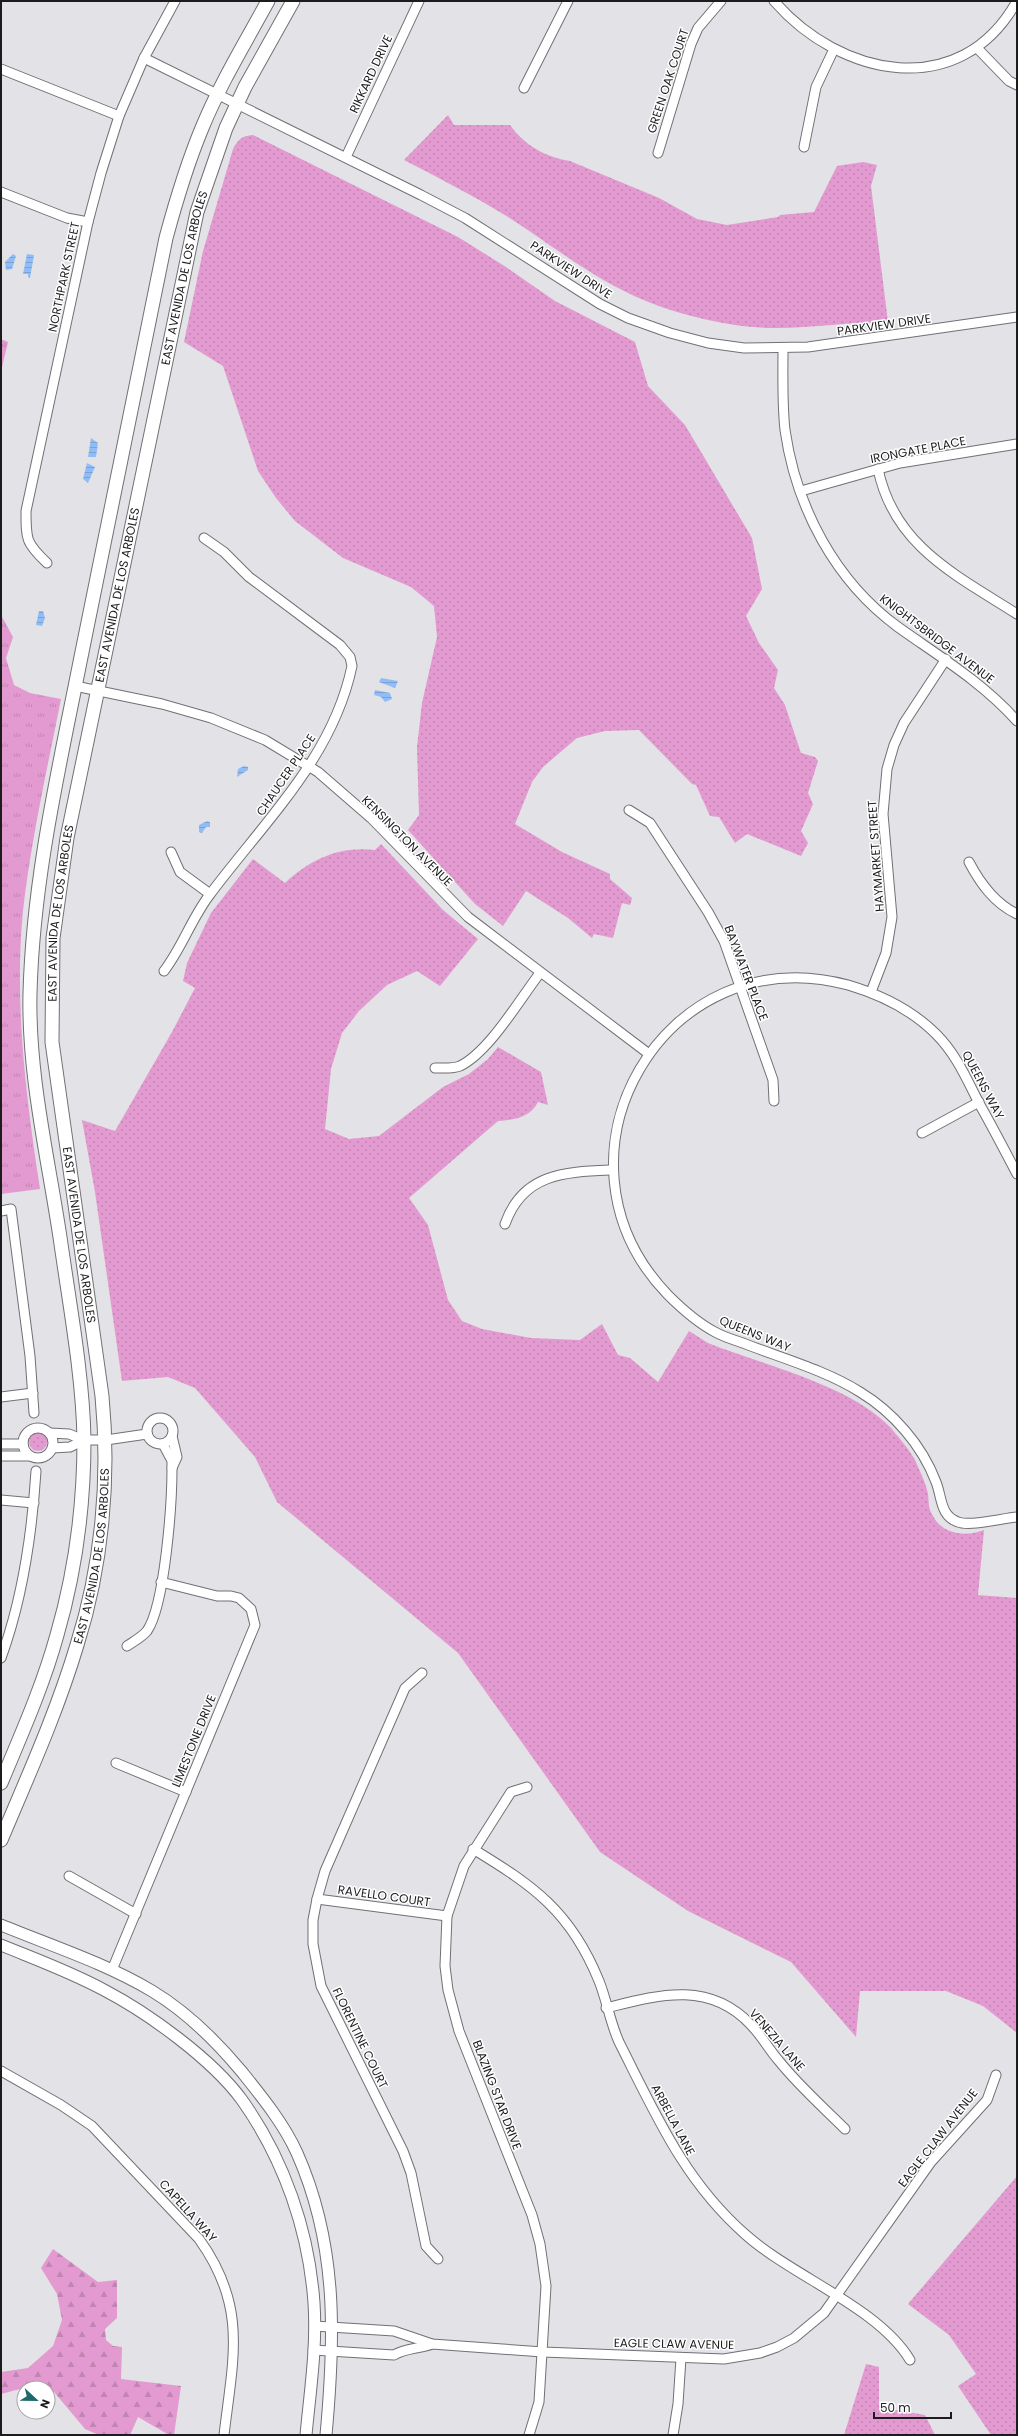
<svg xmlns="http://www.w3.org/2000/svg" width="1018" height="2436" viewBox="0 0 1018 2436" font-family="Poppins,sans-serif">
<defs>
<pattern id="grass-dots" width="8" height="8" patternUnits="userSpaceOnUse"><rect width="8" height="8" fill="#e39ad0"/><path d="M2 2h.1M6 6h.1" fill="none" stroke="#c284b2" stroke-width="1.8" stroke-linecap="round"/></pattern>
<pattern id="forest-firs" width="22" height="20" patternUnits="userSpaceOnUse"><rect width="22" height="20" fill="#e39ad0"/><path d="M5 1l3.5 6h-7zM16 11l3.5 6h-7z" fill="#c284b2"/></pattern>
<pattern id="park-tufts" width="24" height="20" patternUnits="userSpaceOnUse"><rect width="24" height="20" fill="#e39ad0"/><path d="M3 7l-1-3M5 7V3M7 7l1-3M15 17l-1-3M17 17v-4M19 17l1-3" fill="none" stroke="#c284b2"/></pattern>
<pattern id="water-rules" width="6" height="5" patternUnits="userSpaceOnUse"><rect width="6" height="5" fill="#90bdf7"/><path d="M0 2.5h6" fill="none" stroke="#7ca2d3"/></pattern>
</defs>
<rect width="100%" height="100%" fill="#e3e2e7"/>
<g fill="url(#grass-dots)">
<path d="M448,115L454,125H510C524,145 545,157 570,161L659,198L697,219L727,225L778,217L780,215L814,212L837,166L863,162L877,165L871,186L888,322C837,322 786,333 735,325C696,319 657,308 622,290C582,270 546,241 508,217C474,196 439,178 404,160Z"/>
<path d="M253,135L458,237L506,267L555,301L635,342L648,386L685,425L752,538L762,589L746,616L759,643L778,670L774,688L785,705L801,753L815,757L818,761L808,793L813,804L801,831L808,843L801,856L747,834L735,843L719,817L710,816L696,785L692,784L639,730L605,731L577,738L543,767L532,782L515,824L562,852L610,874V879L632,898L630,905L622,903L613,938L594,934L592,938L568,918L526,891L503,926L475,904L408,830L419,815L417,747L422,703L437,637L434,606L411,587L343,558L295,521L276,498L258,471L223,366L184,342L203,251L233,149C238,140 241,136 253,135Z"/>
<path d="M381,844L443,910L478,939L440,986L417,971L387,985L359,1011L342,1033L331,1069L325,1129L349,1139L379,1136L443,1087L469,1074L488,1059L498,1047L541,1072L548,1105L538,1102C531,1117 514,1120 498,1121L409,1198L428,1225L448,1300L462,1321L482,1329L531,1338L580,1340L602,1324L618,1355L630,1358L658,1382L689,1331L708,1343C763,1365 851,1385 891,1428C900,1439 910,1450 916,1462C920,1472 926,1483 928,1494C929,1501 928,1508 932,1514C941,1535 966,1537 984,1530L978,1595L1017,1598V2033L983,2006L946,1991H860L856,2037L791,1962L688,1911L600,1852L458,1653L277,1502L255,1457L195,1388L168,1377L122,1381L95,1192L82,1120L115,1131L172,1032L195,988L183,981L187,963L211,913L253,859L285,883C311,859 339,846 375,850Z"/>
<circle cx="38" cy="1442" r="9"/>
<polygon points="1017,2176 1017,2435 991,2435 958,2386 976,2374 949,2335 908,2304"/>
<polygon points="866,2364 879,2367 879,2407 925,2415 935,2435 844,2435"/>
</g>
<polygon fill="url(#forest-firs)" points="53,2249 98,2282 117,2280 117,2318 105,2329 106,2340 113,2346 122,2347 121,2379 181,2386 174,2435 169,2435 138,2417 130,2435 99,2435 85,2429 54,2392 48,2391 48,2388 24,2388 1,2394 1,2372 28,2368 53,2346 62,2320 57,2294 41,2268"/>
<g fill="url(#park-tufts)">
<polygon points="1,339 8,342 1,371"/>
<path d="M1,615L13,637L6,658L14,685L30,693L61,699C47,770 31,840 23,911C14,1004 26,1097 40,1189L1,1194Z"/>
</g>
<g fill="url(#water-rules)">
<polygon points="13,254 16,256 12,269 6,270 5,262"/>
<polygon points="27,254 34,255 30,278 28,277 28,274 23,274"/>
<polygon points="91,438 98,443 96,457 88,457"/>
<polygon points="87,463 95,467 88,483 83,479"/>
<polygon points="39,611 43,611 45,618 42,626 36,625"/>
<polygon points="381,678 398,681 395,688 379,682"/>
<polygon points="375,690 390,693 392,699 385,702 381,697 374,695"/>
<polygon points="244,766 248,767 248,770 237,777 238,769"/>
<polygon points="207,821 210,822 210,827 206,827 202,833 199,832 199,825"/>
</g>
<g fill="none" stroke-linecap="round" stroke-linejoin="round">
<defs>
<g id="minor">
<path d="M774,1C840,77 960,103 1017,1"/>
<polyline points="977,48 1009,81 1017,85"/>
<polyline points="144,58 421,195 465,218 600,304 628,318 670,333 708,343 744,348 808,347 1017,317"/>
<polyline points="1,69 119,116"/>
<polyline points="524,88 568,1"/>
<polyline points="804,147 816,87 834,49"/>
<polyline points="658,153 691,44 698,28 721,1"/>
<polyline points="346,157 419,1"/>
<polyline points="1,192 67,218 88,222"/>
<path d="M783,348C783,375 782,403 785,430C796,507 835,581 898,627C940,657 982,682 1017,721"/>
<path d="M878,469C894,546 956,575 1017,614"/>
<polyline points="801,491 900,463 1017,444"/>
<path d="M47,563C26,543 26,540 26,511L88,222L101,173L119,116L144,58L175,1"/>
<polyline points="75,686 162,704 211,718 265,740 318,772 371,818 468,917 649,1054"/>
<polyline points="629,810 650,823 708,912 724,941 773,1080 774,1101"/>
<polyline points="171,852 180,872 210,894"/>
<path d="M969,862C980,883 994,903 1017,914"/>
<path d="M164,971C183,946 192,917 211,893C265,821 333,757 352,666L350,657L340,645L249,577L224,552L204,538"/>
<polyline points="871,992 886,953 892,917 883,814 887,769 894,745 904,723 946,659"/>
<path d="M435,1068C443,1068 453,1069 460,1066C489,1052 520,999 540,973"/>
<polyline points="922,1133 979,1102"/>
<path d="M1017,1174C1005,1151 993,1128 980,1105C967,1080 957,1055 936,1034C911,1009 882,995 848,985C665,935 535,1157 668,1295C681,1308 698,1323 715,1332C724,1337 734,1340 743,1343C781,1358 825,1370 860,1392C893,1412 922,1445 936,1482C942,1497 940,1516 958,1522C970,1527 1003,1518 1017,1517"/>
<polyline points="1,1211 11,1209 30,1356 34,1413"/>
<path d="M505,1224C523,1173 565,1172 612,1170"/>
<polyline points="1,1397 33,1393"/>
<circle cx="160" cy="1431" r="13"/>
<circle cx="38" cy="1443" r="15"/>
<polyline points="50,1433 69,1434 84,1440 106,1440 147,1434"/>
<polyline points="172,1436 177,1457 172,1468"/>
<polyline points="1,1444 23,1444"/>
<polyline points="52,1448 70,1447 84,1440"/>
<polyline points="1,1456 30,1456"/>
<polyline points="1,1500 34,1503"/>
<path d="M127,1646C133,1642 142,1637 147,1631C165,1605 172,1503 172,1468V1461L163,1444"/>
<path d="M1,1658C23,1598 32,1534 36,1471"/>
<polyline points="422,1673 405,1688 325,1871 317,1899 313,1920 313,1944 321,1986 403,2151 411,2173 426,2246 438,2259"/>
<polyline points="116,1763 186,1792"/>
<polyline points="527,1787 511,1792 464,1866 447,1916 445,1966 448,1990 459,2031 532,2215 540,2244 546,2286 539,2402 529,2435"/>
<path d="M473,1849C534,1886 571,1912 599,1981C607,2001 610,2022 619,2042C655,2113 684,2181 746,2235C792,2276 879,2308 910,2360"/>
<polyline points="69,1876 136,1914"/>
<polyline points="317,1899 447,1916"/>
<polyline points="112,1970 255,1625 251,1609 239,1598 231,1596 217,1596 161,1582"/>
<path d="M606,2008C658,1995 709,1980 751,2025C762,2036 769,2050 779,2061C799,2086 823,2107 845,2129"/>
<path d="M1,2071L61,2105L92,2126L199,2239C248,2307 233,2358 224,2435"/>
<polyline points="314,2326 394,2331 432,2344 543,2352 724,2359 760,2353 777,2347 794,2338 824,2313 931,2162 987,2100 996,2075"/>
<path d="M313,2350L394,2355C406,2348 419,2349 432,2344"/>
<polyline points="673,2435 678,2404 681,2358"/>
</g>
<g id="tertiary">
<path d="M1,1925C52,1946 105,1963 152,1991C187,2012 217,2042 242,2072C262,2097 284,2124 297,2153C338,2245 335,2338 326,2435"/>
<path d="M1,1945C35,1959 71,1972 104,1990C148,2013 212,2059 242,2100C284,2159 309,2231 314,2303C317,2347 310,2392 306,2435"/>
</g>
<g id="secondary">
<path d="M1,1783C21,1735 43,1686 57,1635C75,1573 84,1505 84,1440C83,1377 70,1307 61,1244C49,1161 28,1077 30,993C33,879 59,768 81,657C109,517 138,378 166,238C176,201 187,164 202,128C220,84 245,43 268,1"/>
<path id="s1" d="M1,1840C28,1776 57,1712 77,1645C102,1566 110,1479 102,1396L52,1042L53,938L67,838L197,212L226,128L245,87L293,1"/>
</g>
</defs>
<use href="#minor" stroke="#717074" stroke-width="11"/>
<use href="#tertiary" stroke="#717074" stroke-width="13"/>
<use href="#secondary" stroke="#717074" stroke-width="15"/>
<use href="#minor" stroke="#fff" stroke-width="9"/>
<use href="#tertiary" stroke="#fff" stroke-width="11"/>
<use href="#secondary" stroke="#fff" stroke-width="13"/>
</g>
<g text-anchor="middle" stroke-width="3" stroke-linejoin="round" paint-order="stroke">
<g font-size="12" fill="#1c1c1e" stroke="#fff">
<text transform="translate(371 74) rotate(-65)" y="4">RIKKARD DRIVE</text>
<text transform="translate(668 81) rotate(-72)" y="4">GREEN OAK COURT</text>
<text transform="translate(571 270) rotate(33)" y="4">PARKVIEW DRIVE</text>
<text transform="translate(64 277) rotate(-78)" y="4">NORTHPARK STREET</text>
<text dy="4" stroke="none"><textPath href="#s1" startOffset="1596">EAST AVENIDA DE LOS ARBOLES</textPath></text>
<text transform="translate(884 325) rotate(-8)" y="4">PARKVIEW DRIVE</text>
<text transform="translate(918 450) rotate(-11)" y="4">IRONGATE PLACE</text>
<text dy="4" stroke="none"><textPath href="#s1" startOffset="1272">EAST AVENIDA DE LOS ARBOLES</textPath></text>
<text transform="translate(937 639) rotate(37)" y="4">KNIGHTSBRIDGE AVENUE</text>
<text transform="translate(286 775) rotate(-56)" y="4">CHAUCER PLACE</text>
<text transform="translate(407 841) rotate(45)" y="4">KENSINGTON AVENUE</text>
<text transform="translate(876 856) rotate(-94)" y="4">HAYMARKET STREET</text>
<text dy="4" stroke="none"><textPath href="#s1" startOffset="948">EAST AVENIDA DE LOS ARBOLES</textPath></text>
<text transform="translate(746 973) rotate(69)" y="4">BAYWATER PLACE</text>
<text transform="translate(983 1085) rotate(62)" y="4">QUEENS WAY</text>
<text transform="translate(79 1235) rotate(82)" y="4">EAST AVENIDA DE LOS ARBOLES</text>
<text transform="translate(755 1334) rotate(22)" y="4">QUEENS WAY</text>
<text dy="4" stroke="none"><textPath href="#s1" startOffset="300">EAST AVENIDA DE LOS ARBOLES</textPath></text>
<text transform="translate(194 1741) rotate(-68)" y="4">LIMESTONE DRIVE</text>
<text transform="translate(384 1896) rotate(8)" y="4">RAVELLO COURT</text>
<text transform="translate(360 2038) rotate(64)" y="4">FLORENTINE COURT</text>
<text transform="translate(777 2040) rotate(49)" y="4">VENEZIA LANE</text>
<text transform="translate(497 2095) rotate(69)" y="4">BLAZING STAR DRIVE</text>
<text transform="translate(673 2120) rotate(62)" y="4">ARBELLA LANE</text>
<text transform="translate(938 2138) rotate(-52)" y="4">EAGLE CLAW AVENUE</text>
<text transform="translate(188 2211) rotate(48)" y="4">CAPELLA WAY</text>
<text transform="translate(674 2344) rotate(1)" y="4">EAGLE CLAW AVENUE</text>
</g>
</g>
<rect width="1018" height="2436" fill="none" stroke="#1c1c1e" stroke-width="4"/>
<g transform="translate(36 2400) rotate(112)"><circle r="19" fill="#ffffff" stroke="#a4a4a5"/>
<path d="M0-3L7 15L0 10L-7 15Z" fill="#1d6a69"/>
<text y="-6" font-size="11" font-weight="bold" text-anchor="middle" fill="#1c1c1e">N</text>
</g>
<path d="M874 2412v6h77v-6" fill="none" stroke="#1c1c1e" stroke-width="2"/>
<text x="880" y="2412" font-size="12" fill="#1c1c1e" stroke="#ffffff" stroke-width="3" paint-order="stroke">50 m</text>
</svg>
